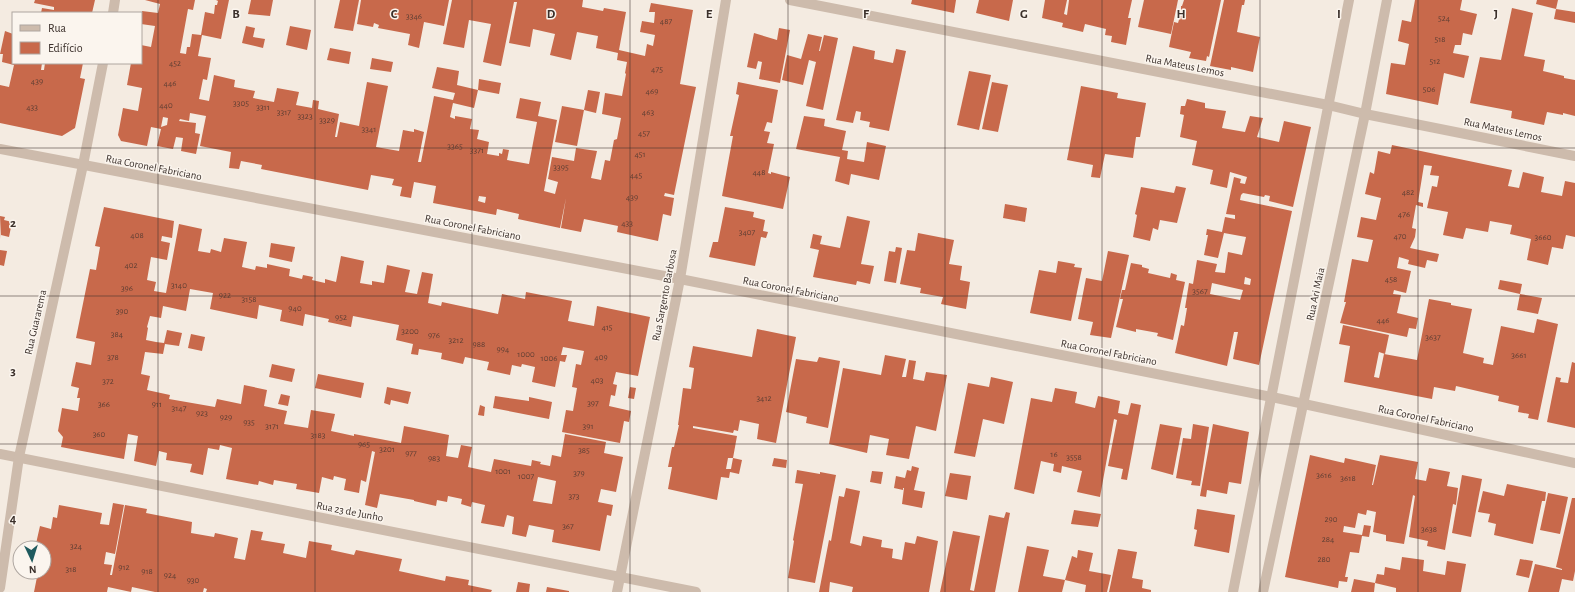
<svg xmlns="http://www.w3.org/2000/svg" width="1575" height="592" viewBox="0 0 1575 592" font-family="'Alegreya Sans',sans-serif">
<rect width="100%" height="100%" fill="#f4ebe1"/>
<g fill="#c8694b" fill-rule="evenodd">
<polygon points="35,0 95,0 92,13 41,13 42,8 54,10 54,7 34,3"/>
<path d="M145,0H195L193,10L188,9L180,53L186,54L187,47H190L192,34L201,35L205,12L214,14L215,5H217L218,1L216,0H229L221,39L202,35L198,56L211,58L207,80L203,79L199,99L209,101L214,75L235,80L234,87L255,91L253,98L274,102L277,88L299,92L296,105L312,108L313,100L319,101L318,109L339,114L335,137H337L340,122L359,126L367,82L388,86L376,147L399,151L403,130L414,132V129L424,132L418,162H421L434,96L453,100L455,93L432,88L437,67L459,71L457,85L478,90L474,108L453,103L450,117L455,119V116L472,119L470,129L479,130L477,139L489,142L487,154L499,156V153L502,154L503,149L509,150L507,160L529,164L537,122L516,118L520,98L541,102L538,116L557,120L544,191L555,194L558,182L548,179L552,157L574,161L576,148L597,151L591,178L601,180L605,160L610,161L614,140L617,139L621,118L602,114L605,93L622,96L626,74L625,73L627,62L617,60L618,53L596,48L598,36L577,32L571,60L550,55L555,34L533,29L530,47L509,43L517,2H514L501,66L483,62L491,24L469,20L464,48L443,44L452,0H583L582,7L603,11L604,8L626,12L619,50L645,56L647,44L653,46L655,35L640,32L642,21L654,23L655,12H649L651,3L693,10L680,84L696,87L674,195L665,193L664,196L674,198L671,216L663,214L658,241L617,232L618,226L584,219L581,232L561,228L566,198L560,228L518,219L519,214L497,209L496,215L433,203L436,186L414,182L411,198L400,196L402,187L392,185L394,179L371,175L368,190L261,169L262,165L241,161L239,169L229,168L231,152L200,146L206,116L190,113L189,121L180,119L179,121L196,123L195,133L200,134L196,154L181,151L183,138L176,137L173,149L157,146L161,129L151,127L147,146L121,141L118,135L123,108L138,111L142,88L127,85L131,63H141V45L151,47L155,26L141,24L142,11L158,13L160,4ZM163,117L168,118L167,125L161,127ZM479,196L486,197L485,203L478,201Z"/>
<polygon points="251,0 273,0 270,16 248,14"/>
<polygon points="340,0 359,0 353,31 334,28"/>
<polygon points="361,0 449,0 444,26 424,22 419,48 408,45 410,34 378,28 379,25 374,23 373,27 357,24"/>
<polygon points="912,0 956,0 954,13 911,4"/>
<polygon points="979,0 1013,0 1009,21 976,13"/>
<polygon points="1045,0 1067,0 1064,14 1067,15 1069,0 1132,0 1128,18 1131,18 1126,45 1111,42 1112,36 1105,35 1106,29 1085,24 1083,32 1062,27 1063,23 1042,18"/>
<polygon points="1144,0 1178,0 1171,34 1138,27"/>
<polygon points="1184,0 1221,0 1209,57 1207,56 1206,61 1189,58 1191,52 1169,47 1174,22 1178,23 1182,10 1181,10 1181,6 1182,6"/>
<polygon points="1224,0 1245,0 1244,5 1242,5 1237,32 1260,37 1253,72 1231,67 1231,70 1210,66"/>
<polygon points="1415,0 1462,0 1460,10 1477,14 1472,35 1463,33 1461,45 1455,45 1453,53 1469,56 1464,78 1444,73 1438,105 1386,94 1391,63 1405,65 1409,44 1398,41 1402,20 1411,22"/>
<polygon points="1537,0 1558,0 1556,9 1536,4"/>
<polygon points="1512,8 1533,13 1524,56 1545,60 1543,71 1564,76 1564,78 1575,80 1575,116 1563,113 1563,115 1547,112 1544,125 1511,118 1512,111 1470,103 1480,57 1501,60"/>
<polygon points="1556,9 1575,12 1575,23 1554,19"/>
<polygon points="246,26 255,28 253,37 265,39 263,48 242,43"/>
<polygon points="290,26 311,30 307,50 286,45"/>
<polygon points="779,28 790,30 780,83 759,79 762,62 758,61 756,69 747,67 754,33 777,40"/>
<polygon points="5,31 13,34 13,63 42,63 41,70 44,70 45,63 83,63 80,78 85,79 75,128 62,136 0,123 0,85 9,87 14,65 2,62 3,54 0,54"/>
<polygon points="808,34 822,37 819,51 820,51 824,35 838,38 823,110 806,106 816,62 809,60 803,85 782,80 787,55 801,59"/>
<polygon points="853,46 875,51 874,59 893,63 896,49 906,51 889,131 869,127 870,122 860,120 861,112 856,111 853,123 836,120"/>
<polygon points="330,48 351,52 349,64 327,60"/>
<polygon points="372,58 393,62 391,72 370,69"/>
<polygon points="969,71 991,75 979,130 957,125"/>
<polygon points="479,79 501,83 499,94 478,90"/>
<polygon points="738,82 778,90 772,123 767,122 764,131 770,132 767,143 774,144 768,173 771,174 771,172 790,177 783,209 722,196 733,136 730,136 739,95 736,94"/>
<polygon points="992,82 1008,85 998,132 982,129"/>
<polygon points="1081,86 1118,93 1117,98 1146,103 1140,137 1136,137 1133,158 1105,154 1100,178 1091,177 1093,165 1067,160"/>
<polygon points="588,90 600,92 596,113 584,110 577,146 555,142 562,106 584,110"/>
<path d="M1187,99L1205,103V108L1226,111L1222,128L1245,132L1250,116L1263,118L1257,137L1279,142L1284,121L1311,127L1293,207L1269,201L1270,196L1265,195L1264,197L1243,193L1241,195L1240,200L1292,211L1259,365L1233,359L1238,332H1234L1227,366L1175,353L1181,325L1184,326L1187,308H1185L1189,283L1193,284L1197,260L1217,264L1215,272L1225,273L1228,252L1242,255L1246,237L1224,233L1218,258L1204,255L1208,235H1206L1207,229L1222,232L1225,217L1235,219V215L1226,214L1234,177L1241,179L1240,183L1245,184L1247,177L1230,172L1227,188L1210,184L1213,170L1192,165L1197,141L1180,137L1184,115L1180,114L1181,106H1185ZM1245,277L1251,279L1250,285L1244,284ZM1212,283L1243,290L1240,300L1210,294Z"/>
<polygon points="804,116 825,119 824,126 846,131 842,150 848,151 847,159 864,162 867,142 886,146 879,180 851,174 849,185 835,181 840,157 796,149"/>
<polygon points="1392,145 1512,170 1508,186 1519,188 1523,172 1544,177 1541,192 1562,196 1565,181 1575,183 1575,237 1566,235 1563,249 1552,247 1548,265 1527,260 1531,239 1510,234 1512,225 1490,221 1488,232 1466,228 1463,239 1443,235 1448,212 1427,208 1432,186 1437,187 1439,176 1430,175 1432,166 1424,165 1418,202 1423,203 1423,207 1416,205 1412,228 1416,229 1415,237 1410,248 1439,254 1437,262 1427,260 1425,268 1408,264 1409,260 1399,257 1397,268 1411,271 1406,293 1394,290 1393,294 1401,295 1397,313 1418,318 1416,329 1409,328 1407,337 1340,323 1346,302 1344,302 1352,259 1368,262 1373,240 1357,237 1361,217 1376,220 1381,198 1365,194 1370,172 1374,174 1378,151 1390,154"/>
<polygon points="1176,186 1186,188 1177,223 1160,220 1158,230 1153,228 1150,241 1133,237 1137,215 1135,214 1141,187 1174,193"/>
<polygon points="1005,204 1027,208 1025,222 1003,218"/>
<path d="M104,207L174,221L172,238L162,236L161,241L170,243L167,260L151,257L147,280L156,282L154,291L166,293L179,224L202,229L198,251L210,253L211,249L221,252L224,238L247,242L242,267L255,270L256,266L267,268V264L290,269L289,276L302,279L303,275L313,277L312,280L325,283V279L336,282L341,256L364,261L360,283L372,285V281L384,283L387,265L410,270L405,292L417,294L422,272L433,274L428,303L441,306L442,302L498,314L502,294L525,299L526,292L572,301L568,321L594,326L597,306L650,317L638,376L616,372L613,384L617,385L615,396L611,395L609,406L631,411L629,422L624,421L620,443L562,432L566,410L573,411L577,388L572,387L576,364L581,365L584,351L563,347L561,355H567L565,362L560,361L555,387L532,382L535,367L522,364L521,367L512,365L510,375L487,370L489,362L465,357L463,364L441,359L442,353L419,349L418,355L411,354L413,344L396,340L399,325L353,316L351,327L328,322L329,319L305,314L303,326L280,321L282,310L259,305L257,319L210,309L213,293L190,289L186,311L163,306L161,318L150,316L147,327L148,328L146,340L156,342L164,343L167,330L182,333L179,346L165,344L163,354L145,352L141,374L150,376L147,390L170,395L169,399L215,407L217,399L241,404L244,385L267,390L264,406L287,411L284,424L308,428L311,410L335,414L331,431L354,436V434L401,443L404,426L449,435L446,456L458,458L461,445L472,447L468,467L491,472L494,459L531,466L532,460L541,462L540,464L550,466L552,455L561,457L565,434L606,442L604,453L623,457L616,492L601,489L598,502L613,505L611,516L607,515L600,551L552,542L554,530L529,525L526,537L512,534L514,517L507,515L504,527L481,523L485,505L472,502L471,507L461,504L462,499L448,496L447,502L437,500L436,506L414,501V500L380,494L377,508L365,505L375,452L372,451L366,482L361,480L359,493L344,490L346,479L334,476L333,480L322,477L319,493L296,489L297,484L274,480L273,485L259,481L258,485L226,479L232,448L220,445L219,450L208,448L203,475L190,472L192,464L166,460L167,453L159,451L156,466L134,461L138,436L128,434L124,459L61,447L63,437L58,431L62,408L78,411L80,398H77L79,388L71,386L76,362L91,365L95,342L76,338L90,269L96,270L100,247L95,246ZM538,477L556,481L552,504L533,501Z"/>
<polygon points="725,207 754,212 753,217 765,220 763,231 768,232 766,238 761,237 755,266 709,257 713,242 718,242"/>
<polygon points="0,216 5,217 4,220 12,222 9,237 1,235 1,239"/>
<polygon points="847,216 870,221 861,264 874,266 870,284 857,281 856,285 813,277 819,250 810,248 813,234 822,236 820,244 840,248"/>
<polygon points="918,233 954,240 949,264 962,266 960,280 970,282 966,309 941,304 943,297 920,293 921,288 900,284 907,250 915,251"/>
<polygon points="271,243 295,247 292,262 269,257"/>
<polygon points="896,247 902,248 896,283 884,281 889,251 895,252"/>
<polygon points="0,250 7,251 4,266 0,265"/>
<polygon points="1108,251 1129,255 1111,338 1090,335 1093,322 1078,319 1086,278 1102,281"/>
<polygon points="1058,261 1075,264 1074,267 1082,268 1071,321 1030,313 1039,270 1056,273"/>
<polygon points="1131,263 1142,265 1142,267 1149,269 1148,273 1170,278 1171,273 1177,275 1176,280 1185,282 1173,340 1157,336 1158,333 1136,329 1136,332 1116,327 1123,299 1120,299 1122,290 1125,290"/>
<polygon points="1500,280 1522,284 1520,294 1498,289"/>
<polygon points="1520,294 1542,298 1538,314 1517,310"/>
<polygon points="1429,299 1451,303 1451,305 1472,309 1463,353 1484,358 1483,363 1493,365 1501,326 1534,333 1537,319 1558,324 1538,420 1528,418 1529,414 1518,412 1519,406 1498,401 1499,396 1456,386 1455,391 1434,387 1432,399 1344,382 1350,346 1339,344 1343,325 1389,335 1385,354 1379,352 1374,377 1379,378 1384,354 1417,360"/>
<polygon points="757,329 796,337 776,443 757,439 759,424 740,420 738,431 734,430 733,433 693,426 693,428 737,436 733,458 728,458 726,469 731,469 733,458 742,460 739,474 730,472 729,478 721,477 717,500 668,489 672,467 668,467 672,447 674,447 679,425 678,425 683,388 691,389 694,368 689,367 693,346 752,357"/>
<polygon points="191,334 205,337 202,351 188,348"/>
<polygon points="885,355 906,359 902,377 906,377 909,360 916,361 913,379 924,381 926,372 947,375 936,431 916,426 909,459 886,455 889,439 870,435 867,453 829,444 843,368 881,375"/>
<polygon points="819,357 840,361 828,428 806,423 807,417 786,412 796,359 817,362"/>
<polygon points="1572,362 1575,363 1575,428 1547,422 1556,377 1561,378 1560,382 1568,383"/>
<polygon points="272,364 295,369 292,382 269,377"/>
<polygon points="318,374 364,383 361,398 315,388"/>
<polygon points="991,377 1013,382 1004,424 983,419 975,457 954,453 968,383 989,387"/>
<polygon points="387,387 411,392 408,404 391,400 390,405 384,403"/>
<polygon points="630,387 636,388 634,399 628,398"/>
<polygon points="1055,388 1077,392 1075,403 1095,408 1098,396 1120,401 1118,413 1128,415 1131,403 1141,405 1127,480 1121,479 1123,469 1108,466 1117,420 1114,419 1100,497 1077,492 1082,471 1062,466 1061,473 1053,471 1054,464 1041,461 1034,494 1014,489 1031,398 1052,402"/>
<polygon points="281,394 290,396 288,406 278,404"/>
<polygon points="495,396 529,401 529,397 552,402 549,419 493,408"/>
<polygon points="480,405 485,407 484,416 478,415"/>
<polygon points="1160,424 1182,428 1173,475 1151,469"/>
<polygon points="1193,424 1209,427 1200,486 1191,485 1192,481 1176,478 1183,438 1191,439"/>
<polygon points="1213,424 1249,432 1241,484 1229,482 1227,494 1207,490 1206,497 1200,496"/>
<polygon points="1310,455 1344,463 1345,458 1376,465 1372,485 1373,485 1380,455 1418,462 1415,479 1426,481 1429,468 1450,472 1447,486 1458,488 1456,505 1453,504 1445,550 1427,546 1428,541 1409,537 1415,496 1413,495 1404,544 1386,541 1386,535 1373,532 1376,512 1367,510 1366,515 1358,513 1355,528 1344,526 1343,532 1362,535 1364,525 1371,526 1369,537 1362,536 1359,553 1350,552 1345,577 1348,577 1347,582 1339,581 1338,588 1285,577"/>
<polygon points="774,458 787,460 786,468 772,466"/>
<polygon points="912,466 919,468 914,490 925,492 922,508 902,504 904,488 903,488 903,490 894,488 896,476 905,478 907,470 911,471"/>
<polygon points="797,470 820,474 820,472 836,475 815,583 788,578 794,541 793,540 803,484 795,483"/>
<polygon points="872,471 883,472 881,484 870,482"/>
<polygon points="950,473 971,476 967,500 945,496"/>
<polygon points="1462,475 1482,479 1471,537 1452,533"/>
<polygon points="1507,484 1546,492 1545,501 1542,501 1533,544 1494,535 1496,524 1488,522 1490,514 1478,512 1483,491 1504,496"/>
<polygon points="846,488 860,491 850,543 861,546 863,536 882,540 881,547 893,549 892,558 902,560 905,542 915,544 917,536 938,541 929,592 852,592 853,587 830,582 829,592 819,592 829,540 831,541 839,496 844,497"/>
<polygon points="1548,493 1568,497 1560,534 1540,530"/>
<polygon points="1572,498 1575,498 1575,571 1573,581 1562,579 1559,592 1528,592 1535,564 1562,570 1562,569 1556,567"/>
<polygon points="113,503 124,505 115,554 106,552 104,564 112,565 110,575 112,575 125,505 147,509 146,513 192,522 191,533 214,537 215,533 238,538 234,558 245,560 251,530 263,532 261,540 285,544 283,553 306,558 309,541 332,545 331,550 354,555 356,550 402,559 399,571 445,581 446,576 469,580 468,585 492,590 491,592 206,592 207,589 204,588 203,592 155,592 132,587 131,592 108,587 107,592 34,592 38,572 44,572 44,548 35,548 40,526 51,529 53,517 57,518 59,505 102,513 100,524 109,525"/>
<polygon points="1197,509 1235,515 1229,553 1194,546 1197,530 1194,529"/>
<polygon points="1074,510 1101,514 1098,527 1071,524"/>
<polygon points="1006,512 1010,513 995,592 940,592 953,531 980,536 970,590 974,591 989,515 1004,518"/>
<polygon points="1027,546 1049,550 1043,576 1065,580 1062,592 1018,592"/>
<polygon points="1118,549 1137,552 1132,578 1143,580 1142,588 1151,590 1151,592 1109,592"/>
<polygon points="1078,550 1093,553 1089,571 1111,575 1107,592 1085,592 1086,585 1065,580 1072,556 1077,558"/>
<polygon points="1402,557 1424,560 1423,571 1445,575 1447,561 1466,564 1461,592 1396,592 1396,588 1375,583 1377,574 1384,575 1385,567 1400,570"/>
<polygon points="1520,559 1533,561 1529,578 1516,575"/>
<polygon points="1354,579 1375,583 1374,592 1351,592"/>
<polygon points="518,582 530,584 529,592 516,592"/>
<polygon points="547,587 569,591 569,592 546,592"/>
</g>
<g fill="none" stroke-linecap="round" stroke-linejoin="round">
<g stroke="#cdbbac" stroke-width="10">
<polyline points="790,0 1328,105 1365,114 1575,156"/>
<polyline points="113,13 115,0"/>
<polyline points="0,149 680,279 1272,397 1575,463"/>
<polyline points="0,454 696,592"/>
<polyline points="0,588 19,457 83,165 103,63"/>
<polyline points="617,592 680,279 726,0"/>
<polyline points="1233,592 1349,0"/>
<polyline points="1263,592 1365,114 1387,0"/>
</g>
</g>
<path fill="none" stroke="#3b302b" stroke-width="1" stroke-opacity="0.55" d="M158,0V592M315,0V592M472,0V592M630,0V592M788,0V592M945,0V592M1102,0V592M1260,0V592M1418,0V592M0,148H1575M0,296H1575M0,444H1575"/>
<g text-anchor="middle" stroke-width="3" stroke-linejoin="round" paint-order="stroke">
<g font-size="9" fill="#5e3e33">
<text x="414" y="19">3346</text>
<text x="1444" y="21">524</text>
<text x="666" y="24">487</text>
<text x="1440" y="42">518</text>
<text x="1435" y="64">512</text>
<text x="175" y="66">452</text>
<text x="657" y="72">475</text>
<text x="37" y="84">439</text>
<text x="170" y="86">446</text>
<text x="1429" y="92">506</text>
<text x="652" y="94">469</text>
<text x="241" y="106">3305</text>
<text x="166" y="108">440</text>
<text x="32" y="110">433</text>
<text x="263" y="110">3311</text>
<text x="284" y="115">3317</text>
<text x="648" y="115">463</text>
<text x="305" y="119">3323</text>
<text x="327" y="123">3329</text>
<text x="369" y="132">3341</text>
<text x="644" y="136">457</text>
<text x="455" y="149">3365</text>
<text x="477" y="153">3371</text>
<text x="640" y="157">451</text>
<text x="561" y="170">3395</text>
<text x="759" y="175">448</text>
<text x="636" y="178">445</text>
<text x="1408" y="195">482</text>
<text x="632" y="200">439</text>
<text x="1404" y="217">476</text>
<text x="627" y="226">433</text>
<text x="747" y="235">3407</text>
<text x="137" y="238">408</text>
<text x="1400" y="239">470</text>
<text x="1543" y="240">3660</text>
<text x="131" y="268">402</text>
<text x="1391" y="282">458</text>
<text x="179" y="288">3140</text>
<text x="127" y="291">396</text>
<text x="1200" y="294">3567</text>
<text x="225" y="298">922</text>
<text x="249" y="302">3158</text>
<text x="295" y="311">940</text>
<text x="122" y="314">390</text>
<text x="341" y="320">952</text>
<text x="1383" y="323">446</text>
<text x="607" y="330">415</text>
<text x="410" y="334">3200</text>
<text x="117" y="337">384</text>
<text x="434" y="338">976</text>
<text x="1433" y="340">3637</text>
<text x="456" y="343">3212</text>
<text x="479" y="347">988</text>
<text x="503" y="352">994</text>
<text x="526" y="357">1000</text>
<text x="1519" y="358">3661</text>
<text x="113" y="360">378</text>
<text x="601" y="360">409</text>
<text x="549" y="361">1006</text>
<text x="597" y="383">403</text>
<text x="108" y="384">372</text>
<text x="764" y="401">3412</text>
<text x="593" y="406">397</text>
<text x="104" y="407">366</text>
<text x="157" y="407">911</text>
<text x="179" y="411">3147</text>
<text x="202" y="416">923</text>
<text x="226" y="420">929</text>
<text x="249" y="425">935</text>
<text x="272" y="429">3171</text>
<text x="588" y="429">391</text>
<text x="99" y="437">360</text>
<text x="318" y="438">3183</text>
<text x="364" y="447">965</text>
<text x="387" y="452">3201</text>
<text x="584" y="453">385</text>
<text x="411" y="456">977</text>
<text x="1054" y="457">16</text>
<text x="1074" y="460">3558</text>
<text x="434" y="461">983</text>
<text x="503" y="474">1001</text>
<text x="579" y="476">379</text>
<text x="1324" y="478">3616</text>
<text x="526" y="479">1007</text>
<text x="1348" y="481">3618</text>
<text x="574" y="499">373</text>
<text x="1331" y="522">290</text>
<text x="568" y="529">367</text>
<text x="1429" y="532">3638</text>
<text x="1328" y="542">284</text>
<text x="76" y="549">324</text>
<text x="1324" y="562">280</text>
<text x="124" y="570">912</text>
<text x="71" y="572">318</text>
<text x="147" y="574">918</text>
<text x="170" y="578">924</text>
<text x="193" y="583">930</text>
</g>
<g font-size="11" fill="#3b302b" stroke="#fbf5ee">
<text transform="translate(1185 65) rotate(11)" y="4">Rua Mateus Lemos</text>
<text transform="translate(1503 129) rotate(12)" y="4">Rua Mateus Lemos</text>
<text transform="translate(154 167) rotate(11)" y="4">Rua Coronel Fabriciano</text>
<text transform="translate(473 227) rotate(11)" y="4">Rua Coronel Fabriciano</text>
<text transform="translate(791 289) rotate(11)" y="4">Rua Coronel Fabriciano</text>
<text transform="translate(1315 294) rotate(-78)" y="4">Rua Ari Maia</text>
<text transform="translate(664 295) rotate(-79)" y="4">Rua Sargento Barbosa</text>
<text transform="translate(35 322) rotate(-77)" y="4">Rua Guararema</text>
<text transform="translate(1109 352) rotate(11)" y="4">Rua Coronel Fabriciano</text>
<text transform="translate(1426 418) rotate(12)" y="4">Rua Coronel Fabriciano</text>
<text transform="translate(350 511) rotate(11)" y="4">Rua 23 de Junho</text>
</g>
</g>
<g font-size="13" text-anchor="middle" font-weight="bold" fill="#3b302b" stroke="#fbf5ee" stroke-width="3" stroke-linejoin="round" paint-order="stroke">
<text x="236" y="18">B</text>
<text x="394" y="18">C</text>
<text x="551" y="18">D</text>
<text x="709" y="18">E</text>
<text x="866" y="18">F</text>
<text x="1024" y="18">G</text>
<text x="1181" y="18">H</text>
<text x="1339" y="18">I</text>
<text x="1496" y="18">J</text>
<text x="13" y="227">2</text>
<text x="13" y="375">3</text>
<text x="13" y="523">4</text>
</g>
<rect x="12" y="12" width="130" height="52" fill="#fbf5ee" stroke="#aea6a0"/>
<rect x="20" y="25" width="20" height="6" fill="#cdbbac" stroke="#aea6a0"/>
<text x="48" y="32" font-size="12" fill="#3b302b">Rua</text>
<rect x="20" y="42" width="20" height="12" fill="#c8694b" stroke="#aea6a0"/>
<text x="48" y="52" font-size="12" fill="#3b302b">Edifício</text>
<g transform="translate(32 560) rotate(176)"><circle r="19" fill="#fbf5ee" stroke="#aea6a0"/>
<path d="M0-3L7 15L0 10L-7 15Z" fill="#1f5a5e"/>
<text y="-6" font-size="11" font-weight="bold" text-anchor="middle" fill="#3b302b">N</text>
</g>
</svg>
